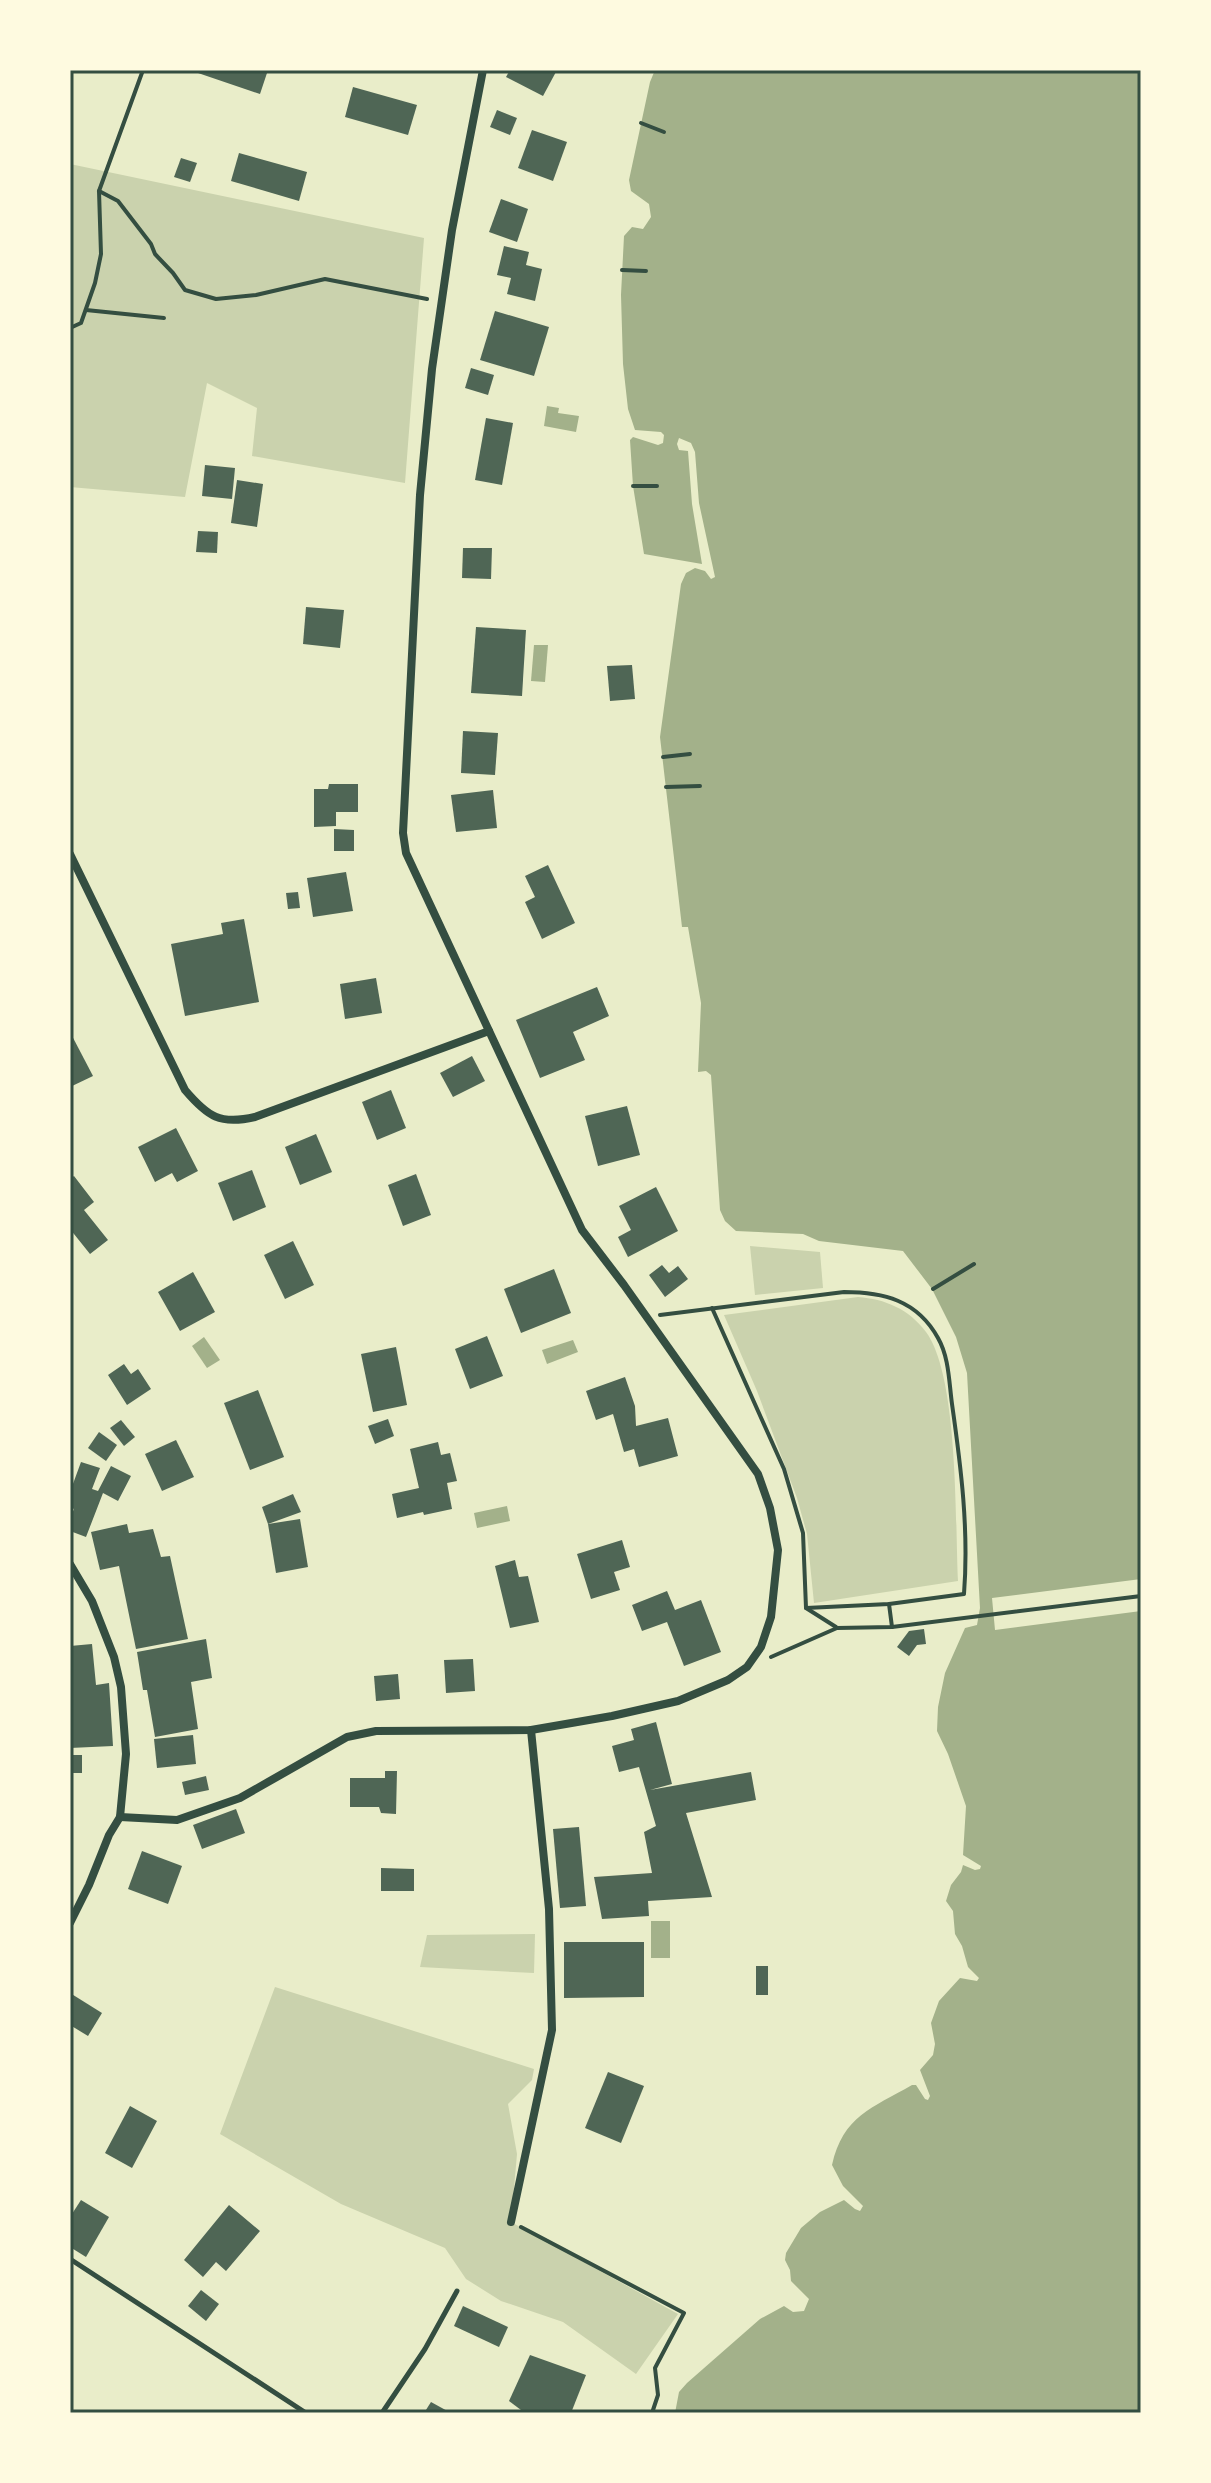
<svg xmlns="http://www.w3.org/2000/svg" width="1211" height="2483" viewBox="0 0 1211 2483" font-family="Overpass,sans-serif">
<rect width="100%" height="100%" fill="#e9edc9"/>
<g fill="#cad2ad">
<polygon points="70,164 424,238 405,483 252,456 257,408 207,383 185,497 70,487"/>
<polygon points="750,1246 820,1252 823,1288 755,1295"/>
<path d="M858,1297C885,1299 909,1309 926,1332C959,1377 955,1522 958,1581L814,1603L807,1534L797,1498L757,1391L724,1315Z"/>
<polygon points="535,1934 534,1973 420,1967 427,1935"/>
<polygon points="275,1987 534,2069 532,2080 508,2104 517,2154 511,2222 678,2314 636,2374 563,2322 501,2301 466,2279 445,2248 341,2204 220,2134"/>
</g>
<g fill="#a3b18a">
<path d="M655,70H1141V1579L992,1598L995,1630L1141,1611V2413H675L679,2392L687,2383L760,2319L784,2306L793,2312L804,2311L809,2299L791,2281L790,2270L785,2260L786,2253L801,2228L820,2212L844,2200L855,2209L860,2211L863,2206L843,2186L832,2165C843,2116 872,2108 912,2085H916L925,2099L928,2100L930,2096L920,2070L933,2055L935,2044L931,2023L939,2001L960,1978L977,1981L979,1978L968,1967L962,1946L955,1934L953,1911L946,1901L951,1885L961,1872L963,1865L975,1870L980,1869L981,1866L963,1855L966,1806L948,1754L937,1731L938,1707L945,1673L965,1628L977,1625L980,1608L967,1373L956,1337L932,1289L903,1251L819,1241L803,1234L736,1231L725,1221L720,1210L711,1075L706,1071L698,1072L701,1003L688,927H682L660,737L681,584L686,573L695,568L705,571L711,579L715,577L699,503L695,452L691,443L679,438L677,444L679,450L688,451L692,504L702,564L644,554L633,486L630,440L633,437L658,445L663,443L664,435L661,432L635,430L628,409L623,364L621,295L624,236L632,227L643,229L651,217L649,204L631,191L629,180L650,82Z"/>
<polygon points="547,406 559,408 558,413 579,416 576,432 544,426"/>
<polygon points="534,645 548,645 545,682 531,681"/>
<polygon points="204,1337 220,1360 207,1368 192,1346"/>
<polygon points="573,1340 578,1352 547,1364 542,1350"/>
<polygon points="507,1506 510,1521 477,1528 474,1513"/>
<rect x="651" y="1921" width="19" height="37"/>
</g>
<g fill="#4f6655">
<polygon points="199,70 268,70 260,94 198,73"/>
<polygon points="510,70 557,70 543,96 506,77"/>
<polygon points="353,87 417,105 408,135 345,117"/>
<polygon points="497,110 517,118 510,135 490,127"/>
<polygon points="532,130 567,142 553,181 518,168"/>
<polygon points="239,153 307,172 299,201 231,181"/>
<polygon points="181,158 197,163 190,182 174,177"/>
<polygon points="501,199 528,209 517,242 489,232"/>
<polygon points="504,246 529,252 526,265 542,269 535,301 507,294 511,278 497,275"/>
<polygon points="495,311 549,327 534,376 480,360"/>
<polygon points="471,368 494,375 488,395 465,388"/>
<polygon points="486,418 513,423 502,485 475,480"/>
<polygon points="205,465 235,468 232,499 202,496"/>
<polygon points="237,480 263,484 257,527 231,523"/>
<polygon points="198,531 218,532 217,553 196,552"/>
<polygon points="463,548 492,548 491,579 462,578"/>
<polygon points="306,607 344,610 340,648 303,644"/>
<polygon points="476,627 526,630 522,696 471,693"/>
<polygon points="632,665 635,699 610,701 607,666"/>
<polygon points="463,731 498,733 495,775 461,773"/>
<polygon points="329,784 358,784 358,812 336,812 336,826 314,827 314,789 328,789"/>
<polygon points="493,790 497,828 456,832 451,795"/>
<polygon points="334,829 354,830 354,851 334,851"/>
<polygon points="548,865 575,923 542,939 525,902 535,897 525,876"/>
<polygon points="346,872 353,911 313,917 307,878"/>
<polygon points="298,892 300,908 288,909 286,893"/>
<polygon points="244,919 259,1002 185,1016 171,944 223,934 221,923"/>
<polygon points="376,978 382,1013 345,1019 340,984"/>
<polygon points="597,987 609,1016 573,1032 585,1060 540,1078 516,1020"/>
<polygon points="70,1032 93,1076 70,1087"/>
<polygon points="472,1056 485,1081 453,1097 440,1073"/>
<polygon points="391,1090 406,1128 377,1140 362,1102"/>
<polygon points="627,1106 640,1155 598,1166 585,1116"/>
<polygon points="176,1128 198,1171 177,1182 172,1173 155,1182 138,1147"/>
<polygon points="316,1134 332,1172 300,1185 285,1147"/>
<polygon points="252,1170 266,1207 233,1221 218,1183"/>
<polygon points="416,1174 431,1215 403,1226 388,1185"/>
<polygon points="74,1176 94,1202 84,1210 108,1240 90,1254 70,1229 70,1179"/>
<polygon points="656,1187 678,1231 628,1257 618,1237 631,1230 619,1206"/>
<polygon points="293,1241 314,1285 285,1299 264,1255"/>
<polygon points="662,1265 669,1273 678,1266 688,1279 665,1297 649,1275"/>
<polygon points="554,1269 571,1313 521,1333 504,1289"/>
<polygon points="193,1272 215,1312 180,1331 158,1292"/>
<polygon points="487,1336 503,1376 470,1389 455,1349"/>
<polygon points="396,1347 407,1405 373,1412 361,1354"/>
<polygon points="124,1364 131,1374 138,1369 151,1389 127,1405 108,1375"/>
<polygon points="625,1377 635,1406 636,1426 668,1418 678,1456 639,1467 634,1449 624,1452 613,1414 596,1420 586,1391"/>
<polygon points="258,1390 284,1457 250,1470 224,1403"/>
<polygon points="388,1419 394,1436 375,1444 368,1426"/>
<polygon points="121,1420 135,1437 124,1446 110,1428"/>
<polygon points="99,1432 117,1445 106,1461 88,1448"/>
<polygon points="176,1440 194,1477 162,1491 145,1454"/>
<polygon points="438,1442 441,1455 450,1453 457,1481 447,1483 452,1509 424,1515 423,1512 397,1518 392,1494 419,1488 410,1449"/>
<polygon points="81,1462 100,1468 92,1489 98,1491 111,1466 131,1476 118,1501 103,1493 86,1537 70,1531 70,1519 74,1509 70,1507 70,1492"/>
<polygon points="293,1494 301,1512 268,1524 262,1507"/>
<polygon points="300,1519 308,1567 276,1573 268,1524"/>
<polygon points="127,1524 129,1533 153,1529 161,1557 170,1556 188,1639 136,1649 119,1566 100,1570 91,1532"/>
<polygon points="622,1540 630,1567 614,1572 620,1590 591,1599 577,1554"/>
<polygon points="515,1560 519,1577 528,1576 539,1622 510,1628 495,1566"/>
<polygon points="667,1591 675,1610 701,1600 721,1652 684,1666 667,1622 642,1631 632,1605"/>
<polygon points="924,1629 926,1644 917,1645 909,1656 897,1647 909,1631"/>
<polygon points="206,1639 212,1678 191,1682 198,1729 155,1737 147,1690 143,1690 137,1652"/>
<polygon points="92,1644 96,1685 109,1683 113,1746 70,1748 70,1646"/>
<polygon points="473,1659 475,1691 446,1693 444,1660"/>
<polygon points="398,1674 400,1699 376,1701 374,1676"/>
<polygon points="656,1722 672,1784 650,1790 751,1772 756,1800 686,1813 712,1897 648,1901 649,1916 602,1919 594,1877 652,1873 644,1832 656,1826 639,1767 619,1772 612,1746 634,1740 631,1729"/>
<polygon points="193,1735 196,1764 157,1768 154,1739"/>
<rect x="70" y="1755" width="12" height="18"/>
<polygon points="385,1771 397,1771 396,1814 381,1813 379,1807 350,1807 350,1778 385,1778"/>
<polygon points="206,1776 209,1790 185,1795 182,1782"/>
<polygon points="236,1809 245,1833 202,1849 193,1825"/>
<polygon points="579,1827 586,1906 560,1908 553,1829"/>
<polygon points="142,1851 182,1866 168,1904 128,1889"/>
<polygon points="381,1868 414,1869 414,1891 381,1891"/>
<polygon points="564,1942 644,1942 644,1997 564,1998"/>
<rect x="756" y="1966" width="12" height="29"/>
<polygon points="70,1993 102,2013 88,2036 70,2025"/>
<polygon points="608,2072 644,2086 621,2143 585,2128"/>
<polygon points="130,2106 157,2121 132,2168 105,2153"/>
<polygon points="81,2200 109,2217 86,2257 70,2247 70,2217"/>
<polygon points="229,2205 260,2231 226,2271 216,2262 203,2277 184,2260"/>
<polygon points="201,2290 219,2304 206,2321 188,2306"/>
<polygon points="463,2306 508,2327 499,2347 454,2326"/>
<polygon points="530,2355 586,2375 571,2413 525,2413 509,2401"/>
<polygon points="431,2402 451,2413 424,2413"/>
</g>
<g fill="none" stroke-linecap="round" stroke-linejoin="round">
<g stroke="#344e41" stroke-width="4">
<polyline points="641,123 664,132"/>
<polyline points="99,191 118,201 151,244 155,254 173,273 185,290 216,299 256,295 325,279 427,299"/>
<polyline points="622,270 646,271"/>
<polyline points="86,310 164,318"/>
<polyline points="70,328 81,323 95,283 101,254 99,191 143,70"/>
<polyline points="633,486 657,486"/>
<polyline points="663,757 690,754"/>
<polyline points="666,787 700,786"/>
<polyline points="933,1289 974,1264"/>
<polyline points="712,1308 784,1469 803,1533 806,1608 836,1627"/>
<path d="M660,1315L844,1292C883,1292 917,1300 938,1338C949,1357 949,1382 952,1404C961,1467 969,1530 964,1594L889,1604L806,1608"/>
<polyline points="889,1604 892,1627"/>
<polyline points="771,1657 837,1628 892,1627 1141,1596"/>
<polyline points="521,2227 684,2313 655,2368 658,2395 652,2413"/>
</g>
<g stroke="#344e41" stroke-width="5">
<polyline points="70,2259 306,2413"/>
<polyline points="382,2413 425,2349 457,2291"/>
</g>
<g stroke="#344e41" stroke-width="8">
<path d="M70,854L185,1090C208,1117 220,1125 255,1117L489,1031"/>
<polyline points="70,1564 92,1601 114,1657 121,1687 126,1754 120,1817 109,1835 89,1885 70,1923"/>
<polyline points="120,1817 177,1820 240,1798 347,1737 376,1731 531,1730 612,1716 678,1701 728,1680 747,1667 761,1647 771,1617 778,1550 770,1508 758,1474 624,1285 582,1230 406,853 403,833 420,495 432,369 452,230 483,70"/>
<polyline points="511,2222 552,2030 549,1909 531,1730"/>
</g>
</g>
<rect width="1211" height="2483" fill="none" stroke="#fefae0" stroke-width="144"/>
<rect x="72" y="72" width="1067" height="2339" fill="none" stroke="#344e41" stroke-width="3"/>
</svg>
